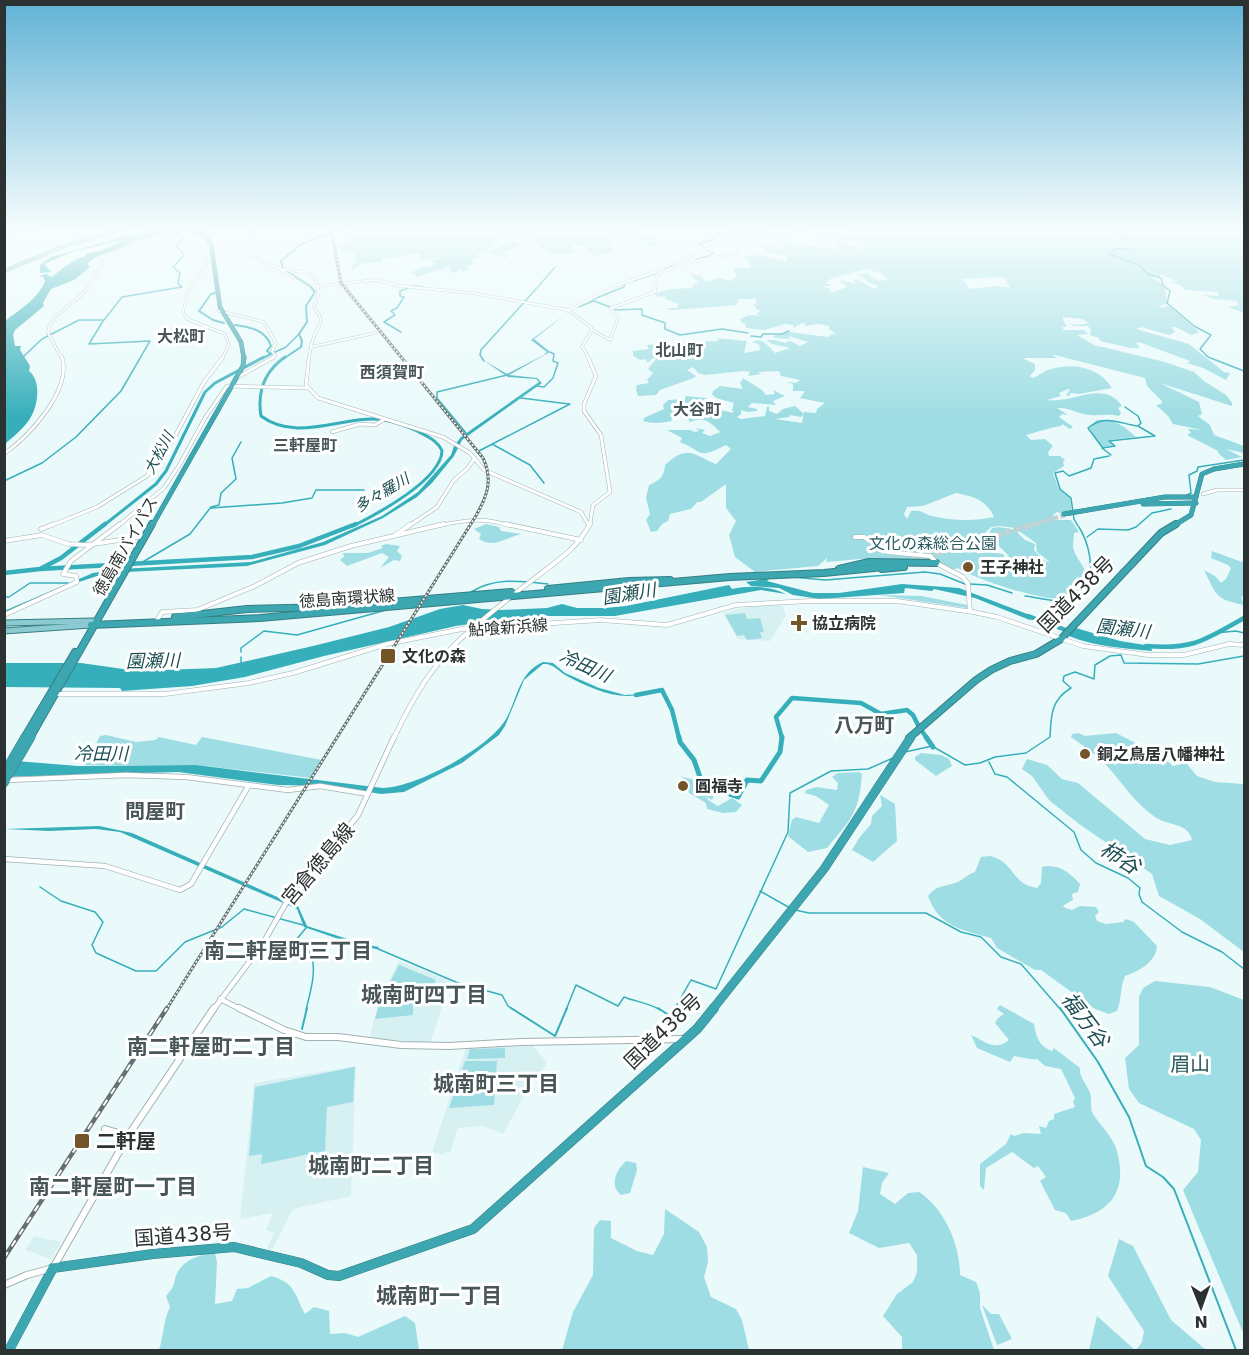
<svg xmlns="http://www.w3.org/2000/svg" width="1249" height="1355" viewBox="0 0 1249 1355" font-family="'DejaVu Sans','Noto Sans JP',sans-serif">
<rect width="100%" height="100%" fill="#eafafb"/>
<g fill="#d7f0f2">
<polygon points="782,605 786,615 770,641 738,639 723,613 748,607"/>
<polygon points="399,961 450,981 430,1044 370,1037 379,1000"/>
<polygon points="533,1046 546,1061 546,1065 530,1085 503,1134 483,1126 458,1128 450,1153 445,1152 444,1155 432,1152 466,1048"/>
<polygon points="356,1066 351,1196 293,1209 272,1250 267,1249 274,1233 266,1230 273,1213 240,1219 254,1083"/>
<polygon points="34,1236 61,1242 51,1259 25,1250"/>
</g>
<g fill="#9edde3" fill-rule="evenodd">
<path d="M357,228H366L364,229L366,230L390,228L403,230L404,228H402H513L517,235L502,237L487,250H493L508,240L529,246H519L505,252V254L509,255L506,258L483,251L476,256L480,257L471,261L477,265H468V269L464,272L460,269L456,273L450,272L452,268L449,267L415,277L416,274H412V272L425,266L430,267L434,264L432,261L446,255L424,260L419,259L421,254H406L407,256L384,258L381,262L363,263L352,270L351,267L357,263L354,259L356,258L355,254L338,249C346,243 351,240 358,232L355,229Z"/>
<path d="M525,228H609L603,230L605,233L619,228H636L638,231L646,232L651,237L658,240L652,241L659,244L654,247H636L635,245L644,246L648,243L627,236L617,241L611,237L608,239L615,242L612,243L611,248L613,249L610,251L614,252L595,256L587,251V248L576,244L572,247L574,253C556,258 543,252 533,238L530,241L523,238L531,235L522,231Z"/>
<path d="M836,228H965L966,230L967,228H1244V313L1227,307L1239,305L1237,301L1212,299L1204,295L1218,296V292L1185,290L1181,285L1169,282H1178L1160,274V277H1151C1170,287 1164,287 1167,304L1158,306L1165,308V306H1169L1198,331V333L1191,335L1176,327H1171L1175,332L1169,335L1141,327L1136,329L1189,344L1224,372L1230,373L1226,380L1203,368L1187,363L1190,361L1139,342L1136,343L1140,348H1131L1100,341L1099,338L1090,335L1091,330L1088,326H1075L1067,323L1077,325L1089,323L1082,319L1062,317L1067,327H1062L1064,330H1084L1088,334L1077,335L1094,345L1165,362L1194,372L1204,381L1226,395L1232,403V406L1160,383L1199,402L1202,414L1198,416L1210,425L1214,435L1244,446V453L1226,449L1242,457L1226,460L1218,453V451L1187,435L1191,433L1188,429L1202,430L1173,424L1168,416L1156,405L1161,404L1162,401L1147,386L1145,378L1051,354L1057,358H1022L1035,364V370L1030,376L1032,378C1039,376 1042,372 1048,370C1071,362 1099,366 1112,388L1079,394L1071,393L1069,396L1066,395L1070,390L1068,389L1059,393L1061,396L1047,400C1074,404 1103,379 1122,406L1118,408L1121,413L1119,416C1109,413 1100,416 1090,415C1078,414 1069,407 1057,408L1068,415L1062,414L1059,417L1073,427L1070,429L1062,424L1061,426C1048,428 1038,432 1026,435L1031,440L1045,439L1053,446L1048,452L1049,456H1060L1065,460L1063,462L1064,466L1053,473L1058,487L1070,497L1072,516L1057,512L1053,515L1056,520H1071L1079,532L1074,533C1074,537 1073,543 1073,547C1076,562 1093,572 1088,590C1080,617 974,579 958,568L952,570L937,562L860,559L826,562L827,558L818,566L755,572L735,557L729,535L736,521L726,508V484L701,502H697L691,509L670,514L668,521L662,524L657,531L651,532L646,520L650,514L646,498L649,485C660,480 664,477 665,465C688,444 692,454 716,464L731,449L726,445C696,460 705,452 680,442L682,438L667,430H690L695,432L699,431L696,428L705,430L702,433L710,436L721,432C713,427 707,414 690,422L687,418L693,417L691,415L680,416L671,419L672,421C662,423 652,424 643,421L644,418L664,409L663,405L668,400L685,399L686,396L706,398L720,408H712L734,413L732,410L734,403L716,398L712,394L713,391L720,386L743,389L740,383L743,378L762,390L766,395L775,394L773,390L785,396L773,401L776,405L752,403L748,407L757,409V411L748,412L741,410V414L737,417L741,419L765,416L767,407L769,406V411L777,414L783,409L795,406L804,414L801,417L790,415L789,417L775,419L802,423L804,412L816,413L817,409L825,403L800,398L805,391H793V384L787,382L796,383L800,380L781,376L779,371L758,372L761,374L748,376L750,372L744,371L705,375L698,373L693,367L687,370L696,376L694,378L660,390L656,395L638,396L636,389L637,385L649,383L647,380L653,373L648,369L656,359L653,358L649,362H646L647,359L640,360L633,356V351L649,349L647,345L657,344L659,346L653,347L652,352L655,354L664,348L662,346L664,344L670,347L669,343L717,341L720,340L715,338L747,341L744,353L760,350L759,344L752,342C763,337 768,346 775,353L790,348L772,344L766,340H775L785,343L790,341L800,346L808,342L789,336L790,339L775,338L773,336L789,332L828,337L832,334L837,335L829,329V326L819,324L804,326L806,324L803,323L806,321L793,328V325L785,324L764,330L746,328V324L742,323L740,319L749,315L760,316L756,314L761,311L756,309V306H752L757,303L755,299H739L736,305L671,310L665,308H677L679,304L665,299L667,297L656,296L655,293L672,289L692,288L694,284L699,283L690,274L700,276L706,282L718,278L731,281L737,276L733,268H752L744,256L761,255L787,262V256L765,252L766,250L760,247L767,245L780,249L786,246L782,243L836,249L839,246L834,243C844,243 852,246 861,249L867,243L821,237L826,232L844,235L883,237ZM865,269L881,273L888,279L879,281L872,278L869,273L857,275C866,278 870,284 877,286V289C868,289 863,278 853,280L857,284L839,280L847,287L831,293L830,289L823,286H833L826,283L830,279ZM1004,277L1010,288L995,286L970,289L962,279ZM956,493C972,496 987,500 994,517C975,521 952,521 932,516C922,514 925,510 911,511L907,519L904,514L907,507L923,506ZM1000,526L1015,528L1036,543L1037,552L1051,563L1047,561L1042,566L1043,568L1031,567L1023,573C1009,572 1010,564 1003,554L996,553L985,533L991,527Z"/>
<path d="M1097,420C1115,419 1123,425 1136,437L1109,440L1114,445L1103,447C1096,441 1094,435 1089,427Z"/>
<path d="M486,524L499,527L501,531L521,534C508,537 493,549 479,539L481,534L474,529Z"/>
<polygon points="999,527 1015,530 1025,540 1035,544 1034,550 1046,562 1031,565 1021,571 1013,569 1008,555 988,535 992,528"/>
<polygon points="386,544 400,546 397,551 402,556 400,561 394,560 380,568 389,557 382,553 347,566 340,560 344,557 343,553 368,553 383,548 381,546"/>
<path d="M1212,551L1242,562L1244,559V596L1241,597L1244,605C1215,599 1217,596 1204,570L1215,576L1221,583L1226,579L1231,568L1228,565L1211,558Z"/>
<polygon points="879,595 921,596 967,605 967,608"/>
<polygon points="745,613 747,619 760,618 764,632 760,632 762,638 747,640 744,635 737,636 725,615"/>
<path d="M1078,733L1085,736L1116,733L1163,757L1173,766L1186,763L1197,776L1215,782L1244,784V952L1200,919L1159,896L1152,874L1079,824L1049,800L1032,776L1022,769L1027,759L1047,765L1062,779L1078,783L1145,839L1170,845L1192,840C1188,822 1167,826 1155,817C1135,803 1123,784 1107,766C1096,754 1084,746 1071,737L1072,734Z"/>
<polygon points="106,735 136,742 155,740 159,737 196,745 202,737 322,760 311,778 196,765 85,765 100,736"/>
<polygon points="921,753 941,755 949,759 952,766 936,776 915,760 915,757"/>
<path d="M859,772L862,774C859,814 851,819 827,848L808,852L788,836L792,820L796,817L819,823L829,805L816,796L805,793L806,790L817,787L837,790L838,783L832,777L838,773Z"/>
<polygon points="680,776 701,782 703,786 715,792 712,800 707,797 708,800 718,806 732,798 742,805 736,812 723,813 707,809 706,803 689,793 685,779"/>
<polygon points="880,795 895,804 897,841 873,862 852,850 859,838 871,824 872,816 882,806"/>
<path d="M990,856C1015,862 1011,884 1037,888L1041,883L1042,867C1058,863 1070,873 1080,884L1078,892L1072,894L1073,900L1064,905L1063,907L1072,910L1080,906L1096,907L1099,912L1095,916L1097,921L1106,924L1123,922L1126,919L1134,922L1157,946C1156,962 1139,971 1125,976C1120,987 1122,999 1117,1011L1109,1014L1095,1009L1041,970H1035L997,948L991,938C962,930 939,927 928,896C937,884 946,887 958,882C964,879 968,874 975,872L981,857Z"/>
<polygon points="399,965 436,980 428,1001 413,1003 413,1015 375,1019 380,1001"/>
<polygon points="1155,981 1210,987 1244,1000 1244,1335 1183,1190 1198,1172 1201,1140 1194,1129 1139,1103 1129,1089 1125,1058 1139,1045 1139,997 1143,988"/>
<path d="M1000,1005L1034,1024C1036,1037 1039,1046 1052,1051L1054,1048L1080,1068C1079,1078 1087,1084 1090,1093C1092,1099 1090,1106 1092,1112C1099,1125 1113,1136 1117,1151C1128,1192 1110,1213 1071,1221L1066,1213L1055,1210L1040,1181L1046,1177L1038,1166L1034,1168L1012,1152L986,1168L984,1190L980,1186V1164L1006,1144L1011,1134L1014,1136L1024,1133L1041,1134L1039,1126L1046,1128L1049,1121L1054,1119V1114L1075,1107L1073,1102L1075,1098L1061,1069L1045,1066L1037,1059C1028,1060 1023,1057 1014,1056L1010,1062L977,1048L971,1035C985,1041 994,1052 1009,1040L995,1023L998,1018L1004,1014L997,1009Z"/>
<polygon points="505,1048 505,1058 467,1059 470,1049"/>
<polygon points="465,1061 497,1061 494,1105 449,1108"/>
<polygon points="355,1067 353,1102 327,1107 325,1151 261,1164 262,1154 249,1156 255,1087"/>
<path d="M626,1161L636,1163L637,1170L630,1193L621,1195C609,1186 616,1170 626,1161Z"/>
<path d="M863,1167L889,1173L882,1183L880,1194L895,1204L908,1193L919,1192C945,1209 960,1245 960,1275L976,1282L980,1293V1308L994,1350H902V1337L883,1316L897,1294L913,1282L917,1272V1255L909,1243L879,1248L849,1233L858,1211Z"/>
<polygon points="665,1209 699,1232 707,1247 708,1262 704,1277 711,1297 736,1309 742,1320 749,1350 562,1350 573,1312 593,1275 594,1228 600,1220 611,1221 611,1238 637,1251 653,1255 664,1234"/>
<polygon points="1119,1239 1133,1246 1171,1320 1206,1350 1136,1350 1142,1342 1144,1331 1108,1276"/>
<path d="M215,1253L217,1262L215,1304L232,1301L237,1289L248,1288L271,1276C296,1283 294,1294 305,1314L314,1307L329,1311L330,1334L345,1333L358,1337L405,1316L415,1323L419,1350H159C164,1335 163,1321 170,1307L166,1296C178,1284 172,1280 179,1270C188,1257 202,1255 215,1253Z"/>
<polygon points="982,1305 991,1314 999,1314 1012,1339 997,1345"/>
<polygon points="1097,1316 1135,1350 1089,1350"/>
</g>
<g fill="#36afba">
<path d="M155,228H174L94,258L87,264L90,267L74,280L51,289L43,303L44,306L15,330L13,335L15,346H21L20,350L30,366L29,371C42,381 38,407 29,420C23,429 13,437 5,444V321C19,310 38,299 45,281L43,277L39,276L47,274L52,277L59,271L65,270H60L78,258L86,256L85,254L100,251L125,240L75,251L44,264L51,272L40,273V265L51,257Z"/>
<polygon points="569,312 534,339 550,352 509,375 537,378 542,383 462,440 454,456 432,483 417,497 383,518 325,545 247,566 106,573 73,584 5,614 4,611 93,573 120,569 251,562 323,542 382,516 418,492 451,455 454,446 461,437 539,382 536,379 508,377 483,360 507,374 544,355 547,352 531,340"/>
<polygon points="770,573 771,577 767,581 813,593 839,593 902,584 959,588 1035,617 1030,620 975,598 934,589 932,591 905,588 904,593 820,599 793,595 779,588 751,586 746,582 759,580"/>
<path d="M729,585L732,589C750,585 769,586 786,594L761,590L615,616H530L456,626L324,656L245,677L192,686L122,691L120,688L5,687L4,663H81L137,671L216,668L313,646L389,627L440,609L463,605L482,609L501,610L547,608L562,604L577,608H605L626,606Z"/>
<path d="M1076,628L1120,641L1151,646L1152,651C1123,648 1096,647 1069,636Z"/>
<path d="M543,662L553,663L565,673L599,688L625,695L643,694C617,701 590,688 567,676C558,671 553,663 543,664L524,680L505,726L499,735L462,763L404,792L381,794L332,786L278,785L178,772L5,777L4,760L78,766L196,765L383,788C417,787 489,748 506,719C518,698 518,673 543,662Z"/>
<polygon points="99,826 132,833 298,906 307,926 363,944 379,947 377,949 362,947 304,927 297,909 120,832 96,829 49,831 5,829"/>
</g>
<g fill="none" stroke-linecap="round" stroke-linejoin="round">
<g stroke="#36afba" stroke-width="1.5">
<polyline points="328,228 329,232"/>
<polyline points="1120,230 1114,230 1130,240"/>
<polyline points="1132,249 1115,249 1109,254 1139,265 1148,274 1161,278 1163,285 1170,291 1167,303 1194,326 1211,335 1200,349 1208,357 1244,371"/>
<polyline points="714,254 699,244 715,239 716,235 745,228"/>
<polyline points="695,260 711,255"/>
<polyline points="665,269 673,266"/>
<polyline points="633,281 654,274"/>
<polyline points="413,286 423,287"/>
<polyline points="537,288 555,267"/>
<polyline points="589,301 624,287 625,283"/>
<polyline points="578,307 594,301 610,307"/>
<polyline points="614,310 642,309 642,315 665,323 665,329 680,335 722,329 748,333"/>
<polyline points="401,332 384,322 395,315 391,311 397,308 404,297 400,296 400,291 408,288"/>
<polyline points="751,336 761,337 763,334 782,334 789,331"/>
<polyline points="271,354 286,347 299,334"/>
<polyline points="24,356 42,339 79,320 104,320 122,297 182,287 178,283 180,273 173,267 184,255 176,245 183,239 173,231 158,235"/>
<polyline points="484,361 480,355 481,350 536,289"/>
<polyline points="537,386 544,387 553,378 558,363 553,361 554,354 550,352"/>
<polyline points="521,398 569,404"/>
<polyline points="466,433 437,398 437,392 507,375"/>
<polyline points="492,444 530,465 544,483"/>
<path d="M1102,447L1088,428C1104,414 1119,423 1137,426"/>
<polyline points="477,452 570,404"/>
<polyline points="1111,455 1102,448 1115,446 1109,441 1155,436 1138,426 1141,423 1138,416 1125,407"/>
<polyline points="4,481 42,463 76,437 121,391 150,341 89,344 103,321"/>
<polyline points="1187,495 1191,493 1189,475 1197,471 1198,467 1244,460"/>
<polyline points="211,508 282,503 312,498 316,490 364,490"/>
<polyline points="1078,526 1074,519 1071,498 1060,489 1055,473 1063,471 1069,476 1091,468 1094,459 1109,456"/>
<polyline points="1087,537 1098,529 1128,530 1136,527 1152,513 1171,509"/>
<polyline points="141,563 190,534 211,507 219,505 221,493 236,479 232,458 241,442"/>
<polyline points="792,577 825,580 925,572 940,574 965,584"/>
<polyline points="970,584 987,585 1012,593"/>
<path d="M471,592C496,577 521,581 548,584"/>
<polyline points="445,595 453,594"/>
<path d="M1025,596C1048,599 1071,608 1091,592C1091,568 1092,548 1079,527"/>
<polyline points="4,597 9,597 30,583 68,583"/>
<polyline points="1215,633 1236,631 1244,633"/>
<polyline points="241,652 241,648 264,631 297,635 386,610"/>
<polyline points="241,657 241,665"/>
<path d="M905,752L932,746L965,765L980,763L995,757L1026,753L1050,737C1051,715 1051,700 1071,688L1063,681L1064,676L1075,672L1094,679L1095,665L1110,656L1121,655L1124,663L1198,664L1244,656"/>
<polyline points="989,762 995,774 1007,777 1074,832 1081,850 1096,863 1128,878 1140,888 1139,894 1142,902 1182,932 1222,952 1244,969"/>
<polyline points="40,887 61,901 95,912 103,922 92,945 96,953 136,971 156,971 185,942 222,927 244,909 303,925"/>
<polyline points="760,891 790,908"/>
<polyline points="795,910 809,913 926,913 961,932 981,937 1001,957 1021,964 1061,1010"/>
<path d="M306,928L296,940C301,944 307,947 310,953C318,968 310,993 306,1010"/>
<polyline points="376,948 458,983 502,995 508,1006 514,1010"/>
<path d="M566,1010L576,985L618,1006L624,997C636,1002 650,1003 660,1010"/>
<polyline points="674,1010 691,980 716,989 788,832 790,793 831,771 868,769 893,758"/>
</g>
<g stroke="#36afba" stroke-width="2">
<polyline points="511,1008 555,1036 567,1008"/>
<polyline points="658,1008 670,1016 675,1008"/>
<polyline points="1060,1008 1098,1062 1129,1117 1146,1166 1163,1177 1174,1189 1236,1350"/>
<polyline points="302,1029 307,1008"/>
</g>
<g stroke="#36afba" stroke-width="2">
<polyline points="220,292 211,294 199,311 213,320 224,323"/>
<path d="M235,325C250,327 266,330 271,346L267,351L271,354L261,359"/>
<polyline points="283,359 301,347 302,341 299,334 307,322 306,306 315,292 310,286 283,269 281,261 301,244 343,228"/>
</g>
<g stroke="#36afba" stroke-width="3">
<path d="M285,357C265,371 257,391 261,416C294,441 336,419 373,419C388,419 404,425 417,431C427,436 438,441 442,451C441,480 377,514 353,526"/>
<polyline points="103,526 156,484 166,471 205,392 215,383 264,357"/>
</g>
<g stroke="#36afba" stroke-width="4.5">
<polyline points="40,569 252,557 299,546 356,524"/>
<polyline points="4,573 40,569 61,558 105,524"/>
<polyline points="1028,616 1071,632"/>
<path d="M1146,646C1193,650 1205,640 1244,618"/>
<polyline points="636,695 662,690 672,710 679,738"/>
<polyline points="921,730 927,738"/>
<polyline points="782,738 776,717 792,698 861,703 881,714 907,710 913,715 919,727"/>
</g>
<g stroke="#36afba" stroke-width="5">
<polyline points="679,737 680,742 694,760 701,780 712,788 738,797 747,780 761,781 780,752 782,737"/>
<polyline points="926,737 933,747"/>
</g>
<polyline stroke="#c4d2d3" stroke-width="4.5" stroke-dasharray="4.5 2" stroke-linecap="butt" points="1029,526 1065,515"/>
<polyline stroke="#c4d2d3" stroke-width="6" stroke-dasharray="6 3" stroke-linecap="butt" points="910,561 1034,524"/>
<defs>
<g id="secondary-far4">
<polyline points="4,244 13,228"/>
<polyline points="243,250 255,228"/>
<polyline points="667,266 740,234 773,228"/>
<polyline points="280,269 294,278"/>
<polyline points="318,286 376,280 400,286 472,293 568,310 591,327 592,330 582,346 589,359"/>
<polyline points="569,310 618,285 658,271"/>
<polyline points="219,311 264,322 276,343 272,351 275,355 272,359"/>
<path d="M592,330L610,340L618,318L611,308L655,292L657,275C682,260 710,260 738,253V247C751,238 768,232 786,237L793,232L809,228"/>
<polyline points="311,347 375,333"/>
<polyline points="62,359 48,333 49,327 55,317 85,292 105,259 136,242 196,228"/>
<path d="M222,359L229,344L225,334L187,319L183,312L188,292L207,263L202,247C232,239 251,259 278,268C290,272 303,269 314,277L319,292L314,307C326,323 319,323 313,339C311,345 310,352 309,359"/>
</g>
<g id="secondary-far3">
<polyline points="309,357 306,385 318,398 443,437 470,453 484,470 581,512 589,526"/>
<polyline points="588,357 596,376 584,404 584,411 601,435 610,492 593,505 590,524"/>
<polyline points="238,377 274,357"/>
<polyline points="332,432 360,424 375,425 385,419"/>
<path d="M4,454C29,436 72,391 62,357"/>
<polyline points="1203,494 1217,490 1244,490"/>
<polyline points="50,526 97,507 147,476 173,440 204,382 223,357"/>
<polyline points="118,526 164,488 180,464 205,418 227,386 307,388"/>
<polyline points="409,526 437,507 454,480 467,469 475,458"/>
<path d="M438,526C463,520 486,517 510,526"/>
</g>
<g id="secondary-far2">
<polyline points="506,524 581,540"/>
<polyline points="41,529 54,524"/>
<polyline points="395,535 411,524"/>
<polyline points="855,537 864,537 887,552 930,556 938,564 963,577 968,584 970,611"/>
<polyline points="4,541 42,535 68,544 87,545 146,536"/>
<polyline points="4,615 77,582 76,576 63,574 71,561 120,524"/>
<polyline points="156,622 162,612 197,610 255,586 298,563 351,546 444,524"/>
<polyline points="53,694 165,694 249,683 293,673 387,644 462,629 601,620 667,625 736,605 810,601 897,601 973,612 997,617 1083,646 1148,655 1184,655 1229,644 1244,645"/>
<path d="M394,738C414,695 436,658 474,627C494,610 514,594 535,578C558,560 575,551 590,524"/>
</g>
<g id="secondary-far1">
<polyline points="7,780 126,775 186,777 288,790 320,786 368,794"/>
<polyline points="4,859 105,866 180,890 191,884 249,785"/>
<polyline points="220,999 242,1010"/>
<polyline points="213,1010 262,945 294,889 317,866 358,815 394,737"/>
</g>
<g id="secondary">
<polyline points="239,1008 284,1030 306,1037 338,1037 401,1045 449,1046 521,1042 684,1039"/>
<polyline points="105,1129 128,1136"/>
<polyline points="4,1285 27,1275 53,1268 128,1136 214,1008"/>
</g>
<g id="primary-far1">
<polyline points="4,232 41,228"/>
<polyline points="4,271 70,244 125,228"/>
</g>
<g id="primary">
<polyline points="4,623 93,621"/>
<polyline points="4,631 91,625"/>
</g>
<polyline id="highway-far4" points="187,228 204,235 211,244 220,307 241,342 244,359"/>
<g id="highway-far3">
<polyline points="1143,504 1196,503"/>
<polyline points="1064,514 1165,497 1196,497"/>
<polyline points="152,526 243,366 244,357"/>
<polyline points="1173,526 1191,515 1202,474 1214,469 1244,464"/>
</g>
<g id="highway-far2">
<polyline points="839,569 869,562 936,563"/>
<polyline points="882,569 904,567"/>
<polyline points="548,589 629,581 670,580"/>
<polyline points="175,617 247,609 332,607 511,592"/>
<polyline points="91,625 260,618 730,577 824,573 884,567"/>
<polyline points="24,738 75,652"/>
<polyline points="30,738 152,524"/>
<polyline points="909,738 976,680 991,670 1010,661 1036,654 1061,639 1161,533 1176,524"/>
</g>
<g id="highway-far1">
<polyline points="4,773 25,737"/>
<polyline points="4,783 31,737"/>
<polyline points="712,1010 824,869 911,737"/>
</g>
<polyline id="highway" points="9,1350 53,1268 153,1254 234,1247 301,1263 328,1275 339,1276 473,1229 697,1029 714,1008"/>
</defs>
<use href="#secondary-far4" stroke="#a1b0b1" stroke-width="3"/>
<use href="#secondary-far3" stroke="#a1b0b1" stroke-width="4"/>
<use href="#secondary-far2" stroke="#a1b0b1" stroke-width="5"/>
<use href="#secondary-far1" stroke="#a1b0b1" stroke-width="6"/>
<use href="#secondary" stroke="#a1b0b1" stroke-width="8"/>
<use href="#primary-far1" stroke="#377e85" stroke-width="4"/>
<use href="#primary" stroke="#377e85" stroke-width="7"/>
<use href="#highway-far4" stroke="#377e85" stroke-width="4.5"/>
<use href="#highway-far3" stroke="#377e85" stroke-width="5"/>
<use href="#highway-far2" stroke="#377e85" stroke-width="8"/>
<use href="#highway-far1" stroke="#377e85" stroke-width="9"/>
<use href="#highway" stroke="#377e85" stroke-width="10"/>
<use href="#secondary-far4" stroke="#fff" stroke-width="2"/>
<use href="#secondary-far3" stroke="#fff" stroke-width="3"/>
<use href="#secondary-far2" stroke="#fff" stroke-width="4"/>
<use href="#secondary-far1" stroke="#fff" stroke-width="4.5"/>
<use href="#secondary" stroke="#fff" stroke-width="6"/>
<use href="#primary-far1" stroke="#8bcad0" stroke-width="3"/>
<use href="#primary" stroke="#8bcad0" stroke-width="5"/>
<use href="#highway-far4" stroke="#3da7b1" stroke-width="4"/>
<use href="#highway-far3" stroke="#3da7b1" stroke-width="4.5"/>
<use href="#highway-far2" stroke="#3da7b1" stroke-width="6"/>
<use href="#highway-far1" stroke="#3da7b1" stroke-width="8"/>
<use href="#highway" stroke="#3da7b1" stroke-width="9"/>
<defs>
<path id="rail-far1" d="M166,1010L474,519C486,499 494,481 483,458L341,283L331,228"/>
<polyline id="rail" points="4,1258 167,1008"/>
</defs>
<use href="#rail-far1" stroke="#677070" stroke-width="3"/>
<use href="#rail" stroke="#677070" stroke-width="4.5"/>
<use href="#rail-far1" stroke="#fff" stroke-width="1.5" stroke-dasharray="2" stroke-linecap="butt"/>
<use href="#rail" stroke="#fff" stroke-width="2" stroke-dasharray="7" stroke-linecap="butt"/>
</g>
<linearGradient id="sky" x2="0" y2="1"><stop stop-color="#61b2d6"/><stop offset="0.55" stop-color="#f6fdfd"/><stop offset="1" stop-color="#f6fdfd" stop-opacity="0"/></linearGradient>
<rect width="1249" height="417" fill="url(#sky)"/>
<g fill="#725528" stroke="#fff" stroke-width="2">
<circle cx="968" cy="567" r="6"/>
<path d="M796 614h6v6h6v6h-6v6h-6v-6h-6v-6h6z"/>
<rect x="380" y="648" width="16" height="16" rx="3"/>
<circle cx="1085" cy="754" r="6"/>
<circle cx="683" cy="786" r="6"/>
<rect x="74" y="1133" width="16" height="16" rx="3"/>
</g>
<g text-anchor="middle" stroke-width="6" stroke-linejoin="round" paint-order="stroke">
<g font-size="15" font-style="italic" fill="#1c4e53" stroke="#fff">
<text transform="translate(159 453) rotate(-62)" y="5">大松川</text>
<text transform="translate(382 493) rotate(-31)" y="5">多々羅川</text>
</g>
<g font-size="16" font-weight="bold" fill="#495658" stroke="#fff">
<text x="181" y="342">大松町</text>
<text x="679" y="356">北山町</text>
<text x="392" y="378">西須賀町</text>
<text x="697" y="415">大谷町</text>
<text x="305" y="451">三軒屋町</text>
</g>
<g font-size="16" fill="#285a5f" stroke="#fff">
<text x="933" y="549">文化の森総合公園</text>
</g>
<g font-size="16" fill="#2c3232" stroke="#fff">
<text transform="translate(125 546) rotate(-60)" y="6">徳島南バイパス</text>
<text transform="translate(347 598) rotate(-4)" y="6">徳島南環状線</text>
<text transform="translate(508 627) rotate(-4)" y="6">鮎喰新浜線</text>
</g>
<g font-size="16" font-weight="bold" fill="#2c3232" stroke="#fff" text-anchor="start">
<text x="980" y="573">王子神社</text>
<text x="812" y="629">協立病院</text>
<text x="402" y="662">文化の森</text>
<text x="1097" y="760">銅之鳥居八幡神社</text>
<text x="695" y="792">圓福寺</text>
</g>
<g font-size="18" font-style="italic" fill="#1c4e53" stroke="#fff">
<text transform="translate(629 594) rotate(-9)" y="6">園瀬川</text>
<text transform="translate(1123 629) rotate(7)" y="6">園瀬川</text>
<text transform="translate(153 661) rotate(-1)" y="6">園瀬川</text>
<text transform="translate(585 666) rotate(24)" y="6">冷田川</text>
<text x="101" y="760">冷田川</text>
</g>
<g font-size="20" fill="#2c3232" stroke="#fff">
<text transform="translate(1076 594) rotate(-45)" y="7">国道438号</text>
<text transform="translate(318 864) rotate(-50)" y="7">宮倉徳島線</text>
<text transform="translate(663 1031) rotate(-44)" y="7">国道438号</text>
<text transform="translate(183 1235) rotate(-4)" y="7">国道438号</text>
</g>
<g font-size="20" font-weight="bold" fill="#495658" stroke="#fff">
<text x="864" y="732">八万町</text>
<text x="155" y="818">問屋町</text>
</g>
<g font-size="20" fill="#285a5f" stroke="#fff">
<text x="1190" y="1071">眉山</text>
</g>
<g font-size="20" font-weight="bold" fill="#2c3232" stroke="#fff" text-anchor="start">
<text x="96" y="1148">二軒屋</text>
</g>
<g font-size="21" font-style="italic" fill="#1c4e53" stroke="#fff">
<text transform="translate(1120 858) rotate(32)" y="7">柿谷</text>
<text transform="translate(1085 1020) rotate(53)" y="7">福万谷</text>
</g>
<g font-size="21" font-weight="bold" fill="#495658" stroke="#fff">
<text x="288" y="958">南二軒屋町三丁目</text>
<text x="424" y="1002">城南町四丁目</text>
<text x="211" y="1054">南二軒屋町二丁目</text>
<text x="496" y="1091">城南町三丁目</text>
<text x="371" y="1173">城南町二丁目</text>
<text x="113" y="1194">南二軒屋町一丁目</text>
<text x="439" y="1303">城南町一丁目</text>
</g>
</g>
<rect width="1249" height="1355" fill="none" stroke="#2c3232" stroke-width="12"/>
<g transform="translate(1201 1307) rotate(179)" stroke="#ffffff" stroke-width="4.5" paint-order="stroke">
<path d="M0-4.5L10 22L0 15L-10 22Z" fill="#2c3232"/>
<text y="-9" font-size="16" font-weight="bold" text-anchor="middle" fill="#2c3232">N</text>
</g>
</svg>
